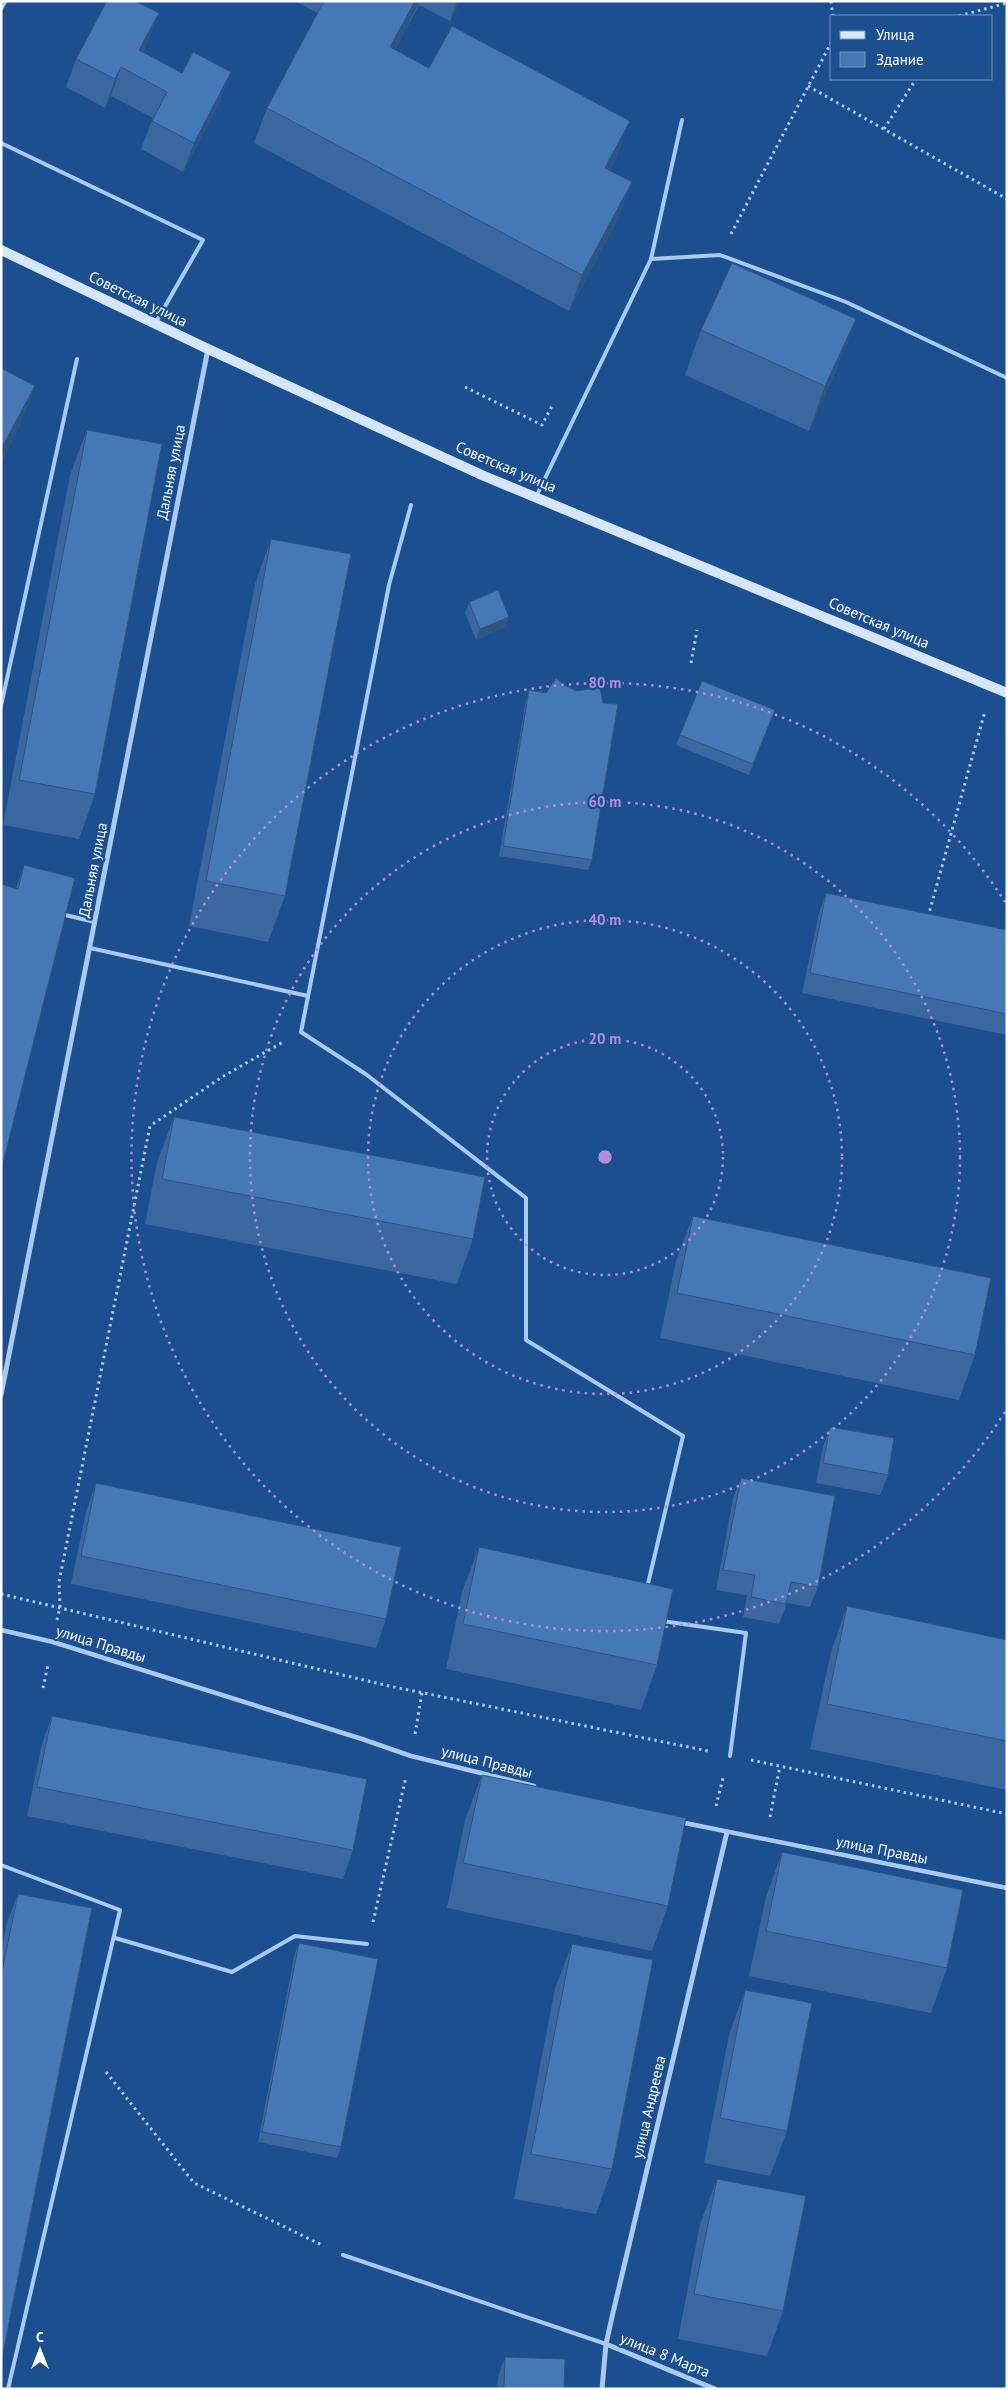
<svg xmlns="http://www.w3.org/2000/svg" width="1008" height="2390" viewBox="0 0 1008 2390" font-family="'PT Sans',sans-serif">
<rect width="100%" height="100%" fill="#1b4f8f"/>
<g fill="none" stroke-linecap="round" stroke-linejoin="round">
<g stroke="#a9c9ee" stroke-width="3" stroke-dasharray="2.5 4" stroke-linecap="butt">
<polyline points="831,1 833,16"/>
<polyline points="959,16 1007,3"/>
<polyline points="808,86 1007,199"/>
<polyline points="884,129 916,79"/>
<polyline points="731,234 832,41"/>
<polyline points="465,387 542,425 553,404"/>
<polyline points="691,663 697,630"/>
<polyline points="928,917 985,711"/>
<polyline points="1,1594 389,1686 708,1751"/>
<polyline points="57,1620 60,1607 59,1582 150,1126 222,1077 283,1042"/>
<polyline points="43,1688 48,1665"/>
<polyline points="415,1734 422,1693"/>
<polyline points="751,1760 1007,1814"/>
<polyline points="716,1806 723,1778"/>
<polyline points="770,1817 780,1766"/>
<polyline points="373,1922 406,1777"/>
<polyline points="106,2072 194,2183 324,2246"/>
</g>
<g stroke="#a9c9ee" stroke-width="4">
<polyline points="1,143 203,240 156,322"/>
<polyline points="651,259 720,255 846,302 1007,378"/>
<polyline points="536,497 651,259 682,120"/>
<polyline points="411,505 389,585 301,1032 367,1075 526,1198 526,1340 683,1436 647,1588"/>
<polyline points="1,706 77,359"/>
<polyline points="61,914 95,922"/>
<polyline points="90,948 308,996"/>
<polyline points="662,1621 746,1633 730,1756"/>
<polyline points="1,1865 120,1910 8,2389"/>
<polyline points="115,1938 232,1972 295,1936 367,1944"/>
<polyline points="343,2255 606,2344"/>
</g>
<g stroke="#a9c9ee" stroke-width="4.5">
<polyline points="1,1630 53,1642 362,1739 411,1756 534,1786"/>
<polyline points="680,1822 1007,1888"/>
</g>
<g stroke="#a9c9ee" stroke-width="5">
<polyline points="1,8 5,1"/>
<polyline points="1,1395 208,349"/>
<polyline points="606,2344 715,2389"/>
<polyline points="602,2389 606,2344 612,2317 727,1832"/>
</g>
<polyline stroke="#d6e6fa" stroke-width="10" points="1,250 208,349 484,476 1007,693"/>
</g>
<g fill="#3a679d">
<polygon points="294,1 461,1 450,21 419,5 395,50 429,68 617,157 610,170 619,217 569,311 254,143 267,108 318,13"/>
<polygon points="148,42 143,52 221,100 183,172 141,149 153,118 111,96 105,108 66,87 76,59"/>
<polygon points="701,330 839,364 809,431 685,375"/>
<polygon points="87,430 95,794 79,839 3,825 70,475"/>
<polygon points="271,539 285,896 268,942 189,926 255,584"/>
<polygon points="469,602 506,627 476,640 465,613"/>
<polygon points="529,690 546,693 592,860 588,870 499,856 526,700"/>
<polygon points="775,710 749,775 676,745 680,735"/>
<polygon points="24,865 1,1171 16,888"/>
<polygon points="826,893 1007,930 1007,1035 802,993 819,913"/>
<polygon points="174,1117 473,1239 457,1284 145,1224 157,1162"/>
<polygon points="693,1216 975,1355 959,1400 660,1338 676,1261"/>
<polygon points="830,1427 888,1475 880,1495 816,1483 823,1447"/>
<polygon points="741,1478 818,1587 810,1607 787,1603 779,1624 743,1617 747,1595 716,1590 733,1498"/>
<polygon points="96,1483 386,1619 376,1648 71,1584 86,1512"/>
<polygon points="479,1547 657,1665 641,1710 446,1669 462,1592"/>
<polygon points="847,1606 1007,1640 1007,1790 810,1749 831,1652"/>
<polygon points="52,1716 353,1850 343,1879 27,1816 42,1744"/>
<polygon points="482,1775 668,1906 652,1951 447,1908 465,1820"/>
<polygon points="782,1852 947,1968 931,2013 749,1976 766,1897"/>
<polygon points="18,1894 2,2358 1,2361 1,1953 7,1922"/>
<polygon points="299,1943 341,2147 337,2158 258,2142 295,1953"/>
<polygon points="572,1944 612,2169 596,2214 514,2199 555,1989"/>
<polygon points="745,1990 787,2131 770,2176 704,2163 729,2035"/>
<polygon points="717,2179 783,2311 767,2356 678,2339 700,2224"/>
<polygon points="505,2357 564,2389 497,2389 498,2377"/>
</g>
<g fill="#305480">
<polygon points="415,1 420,1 378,83 390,47"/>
<polygon points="457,1 461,1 450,21"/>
<polygon points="159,13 148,42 132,73 139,50"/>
<polygon points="121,67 111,96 105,108 115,79"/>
<polygon points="231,72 221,100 183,172 194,143"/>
<polygon points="630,121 617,157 592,203 605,168"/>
<polygon points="632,182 619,217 569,311 582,275"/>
<polygon points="856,319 839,364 809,431 825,386"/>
<polygon points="35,386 18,431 1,463 1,449"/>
<polygon points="509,617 506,627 476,640 480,629"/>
</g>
<g fill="#4478b7" stroke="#305480">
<polygon points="107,1 135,1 159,13 139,50 182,73 193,52 231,72 194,143 152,121 167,92 121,67 115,79 76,59"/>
<polygon points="324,1 415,1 390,47 429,68 452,26 630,121 605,168 632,182 582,275 267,108"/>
<polygon points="732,263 856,319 825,386 701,330"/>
<polygon points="1,368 35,386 1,449"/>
<polygon points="87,430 162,444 95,794 19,780"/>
<polygon points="271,539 351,554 285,896 206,881"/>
<polygon points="498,590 509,617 480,629 469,602"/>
<polygon points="556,678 564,685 577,691 589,689 599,683 603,703 618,704 592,860 503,846 529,690 546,693"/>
<polygon points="702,681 775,710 753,764 680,735"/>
<polygon points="24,865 75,878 1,1171 1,884 18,889"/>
<polygon points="826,893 1007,930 1007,1014 810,973"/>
<polygon points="174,1117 485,1177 473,1239 162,1179"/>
<polygon points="693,1216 991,1278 975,1355 677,1293"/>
<polygon points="830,1427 894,1438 888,1475 823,1463"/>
<polygon points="741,1478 835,1496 818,1587 791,1582 786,1604 751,1597 755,1575 723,1570"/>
<polygon points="96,1483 401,1547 386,1619 81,1556"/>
<polygon points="479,1547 673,1589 657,1665 463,1624"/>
<polygon points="847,1606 1007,1640 1007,1741 827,1704"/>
<polygon points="52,1716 367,1779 353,1850 37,1787"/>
<polygon points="482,1775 686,1818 668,1906 463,1863"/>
<polygon points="782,1852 963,1890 947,1968 766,1931"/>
<polygon points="18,1894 92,1908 2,2358 1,2358 1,1976"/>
<polygon points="299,1943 378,1959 341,2147 262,2132"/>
<polygon points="572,1944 653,1960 612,2169 531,2154"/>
<polygon points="745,1990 812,2003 787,2131 720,2118"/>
<polygon points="717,2179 806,2196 783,2311 694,2294"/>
<polygon points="505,2357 565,2359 564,2389 504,2389"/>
</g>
<g fill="none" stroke="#b68bdc" stroke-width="2.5" stroke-dasharray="2.5 5">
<circle cx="605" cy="1157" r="118"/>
<circle cx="605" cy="1157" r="237"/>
<circle cx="605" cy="1157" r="355"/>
<path d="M1005 1412A474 474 0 1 1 1005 902"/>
</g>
<g text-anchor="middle" stroke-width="4.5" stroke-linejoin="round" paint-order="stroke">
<g font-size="15" fill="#fff" stroke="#1b4f8f">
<text transform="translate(138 299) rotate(26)" y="5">Советская улица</text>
<text transform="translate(506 467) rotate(23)" y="5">Советская улица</text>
<text transform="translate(171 472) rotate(-79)" y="5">Дальняя улица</text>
<text transform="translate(879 623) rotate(23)" y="5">Советская улица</text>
<text transform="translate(93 870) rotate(-79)" y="5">Дальняя улица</text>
<text transform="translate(101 1644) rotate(17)" y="5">улица Правды</text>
<text transform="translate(487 1762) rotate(14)" y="5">улица Правды</text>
<text transform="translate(882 1850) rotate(11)" y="5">улица Правды</text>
<text transform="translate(649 2107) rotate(-77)" y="5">улица Андреева</text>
<text transform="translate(665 2355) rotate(22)" y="5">улица 8 Марта</text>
</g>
</g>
<circle cx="605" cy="1157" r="8" fill="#b68bdc" stroke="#1b4f8f" stroke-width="2.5"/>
<g font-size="15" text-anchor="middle" font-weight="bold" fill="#b68bdc" stroke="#1b4f8f" stroke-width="4.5" stroke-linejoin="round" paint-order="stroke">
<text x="605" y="688">80 m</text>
<text x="605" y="807">60 m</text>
<text x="605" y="925">40 m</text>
<text x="605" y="1044">20 m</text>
</g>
<rect width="1008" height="2390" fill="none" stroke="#ffffff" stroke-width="5"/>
<rect x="830" y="15" width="162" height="65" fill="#1b4f8f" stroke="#7695bc"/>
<rect x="840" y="31" width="25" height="8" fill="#d6e6fa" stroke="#7695bc"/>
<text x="876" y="40" font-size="15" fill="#ffffff">Улица</text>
<rect x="840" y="52" width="25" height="15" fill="#4478b7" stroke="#7695bc"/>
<text x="876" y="65" font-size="15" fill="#ffffff">Здание</text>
<g transform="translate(40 2350)" stroke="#1b4f8f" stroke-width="4" paint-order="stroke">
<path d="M0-4L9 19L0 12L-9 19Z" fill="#ffffff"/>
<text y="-8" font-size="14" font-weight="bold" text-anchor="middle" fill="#ffffff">С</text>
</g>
</svg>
